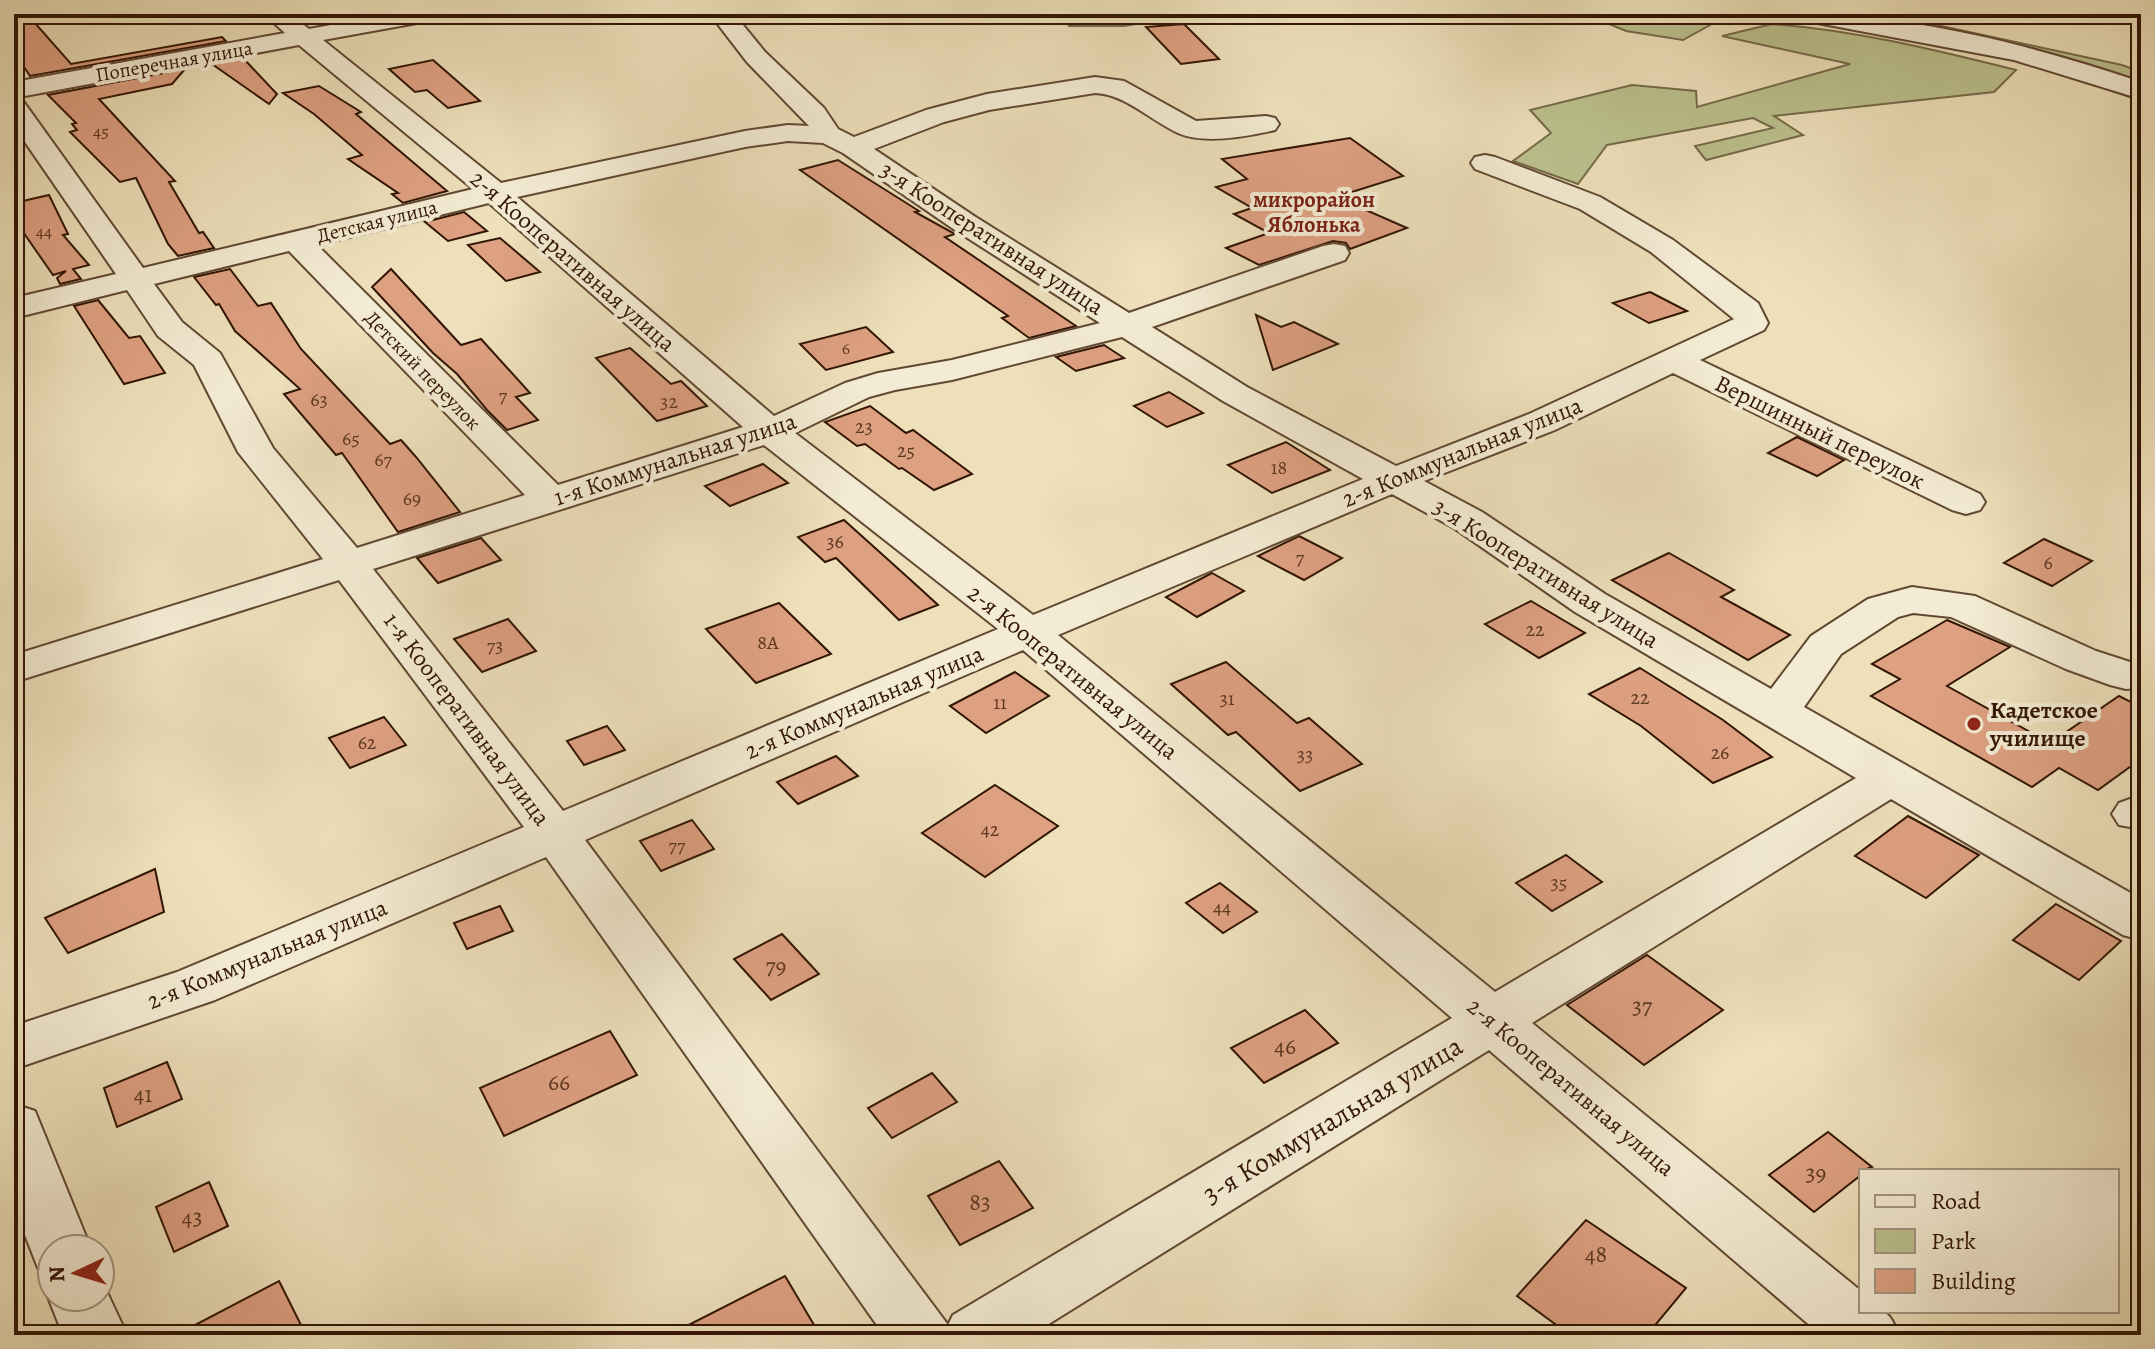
<svg xmlns="http://www.w3.org/2000/svg" width="2155" height="1349" viewBox="0 0 2155 1349" font-family="Alegreya,serif">
<rect width="100%" height="100%" fill="#ede0bb"/>
<filter id="stains"><feTurbulence type="fractalNoise" baseFrequency=".0025" numOctaves="4"/><feColorMatrix values="0 0 0 0 .2 0 0 0 0 .09 0 0 0 0 .02 0 0 0 .5 -.17"/></filter>
<radialGradient id="worn" r=".72"><stop offset=".6" stop-color="#630" stop-opacity="0"/><stop offset="1" stop-color="#630" stop-opacity=".3"/></radialGradient>
<g fill="#bbc18e" stroke="#766b49" stroke-width="2">
<polygon points="1100,14 1195,14 1124,26 1068,26"/>
<path d="M1585,14C1612,14 1689,13 1710,25L1683,40L1626,31Z"/>
<polygon points="1782,14 1886,14 2122,65 2141,72 2141,101 2059,72 1937,37"/>
<path d="M1772,24C1855,30 1935,50 2016,70L1994,92L1774,116L1803,135L1706,160L1695,146L1773,128L1753,118L1607,145L1578,184L1513,161L1551,133L1530,110L1632,85L1696,91L1697,107L1850,64L1722,36Z"/>
</g>
<g fill="#dda081" stroke="#321504" stroke-width="2">
<polygon points="14,14 27,14 71,64 222,37 226,41 30,76 14,52"/>
<polygon points="1184,24 1219,59 1181,64 1146,27"/>
<polygon points="243,58 277,94 269,104 212,64"/>
<polygon points="433,60 480,101 448,108 427,90 415,92 389,69"/>
<polygon points="185,69 172,84 99,99 175,181 169,182 199,233 203,232 214,248 178,256 168,244 136,178 120,182 70,132 77,130 72,124 76,123 48,95"/>
<polygon points="319,86 361,112 356,114 447,191 403,203 392,194 398,193 348,159 362,155 314,114 283,93"/>
<polygon points="1350,138 1403,176 1336,197 1407,228 1350,249 1346,243 1333,241 1259,265 1226,248 1269,233 1234,214 1252,208 1216,187 1247,179 1222,159"/>
<polygon points="838,160 919,211 915,212 955,234 945,237 1076,326 1029,338 1002,318 1008,316 800,170"/>
<polygon points="49,195 68,234 63,235 89,265 73,269 81,279 60,284 57,278 66,271 53,275 14,219 14,203"/>
<polygon points="464,212 487,231 448,241 425,222"/>
<polygon points="500,238 540,272 506,281 468,245"/>
<polygon points="230,269 258,306 271,303 301,349 390,444 401,440 416,457 460,512 398,532 342,453 336,455 284,394 300,389 235,331 219,304 216,305 194,277"/>
<polygon points="391,269 461,345 481,339 530,393 516,397 538,420 507,430 487,410 457,374 433,353 372,287"/>
<polygon points="1650,292 1687,311 1649,323 1613,303"/>
<polygon points="98,300 129,338 140,336 165,373 124,384 74,306"/>
<polygon points="1256,315 1281,327 1294,322 1338,344 1273,370"/>
<polygon points="866,327 893,352 826,370 800,344"/>
<polygon points="1104,345 1124,358 1076,371 1056,357"/>
<polygon points="630,348 671,384 681,381 707,406 657,421 596,358"/>
<polygon points="1169,392 1203,413 1167,427 1134,406"/>
<polygon points="870,406 906,433 913,430 972,474 934,490 902,468 899,469 865,444 857,446 825,422"/>
<polygon points="1797,437 1844,460 1817,476 1768,453"/>
<polygon points="1286,442 1330,470 1272,493 1228,465"/>
<polygon points="763,464 788,483 730,506 705,486"/>
<polygon points="844,520 914,583 938,605 899,620 836,558 825,562 798,537"/>
<polygon points="1299,536 1342,558 1304,580 1258,556"/>
<polygon points="481,538 501,560 438,583 417,558"/>
<polygon points="2044,539 2092,561 2052,586 2004,563"/>
<polygon points="1669,553 1734,590 1721,597 1790,635 1748,660 1612,580"/>
<polygon points="1212,573 1244,591 1197,617 1166,597"/>
<polygon points="1531,601 1585,633 1539,658 1485,624"/>
<polygon points="779,603 831,654 756,683 706,629"/>
<polygon points="508,619 536,651 482,672 454,639"/>
<polygon points="1947,620 2010,647 1947,686 2050,743 2119,696 2141,707 2141,759 2098,790 2059,768 2032,787 1871,696 1900,679 1872,664"/>
<polygon points="1226,662 1297,723 1309,718 1362,764 1300,791 1236,732 1228,735 1171,684"/>
<polygon points="1640,668 1723,720 1772,757 1713,783 1641,726 1589,694"/>
<polygon points="1015,672 1049,696 986,733 950,706"/>
<polygon points="384,717 406,745 350,768 329,738"/>
<polygon points="607,726 625,750 584,765 567,741"/>
<polygon points="836,756 858,776 798,804 777,782"/>
<polygon points="995,785 1058,826 985,877 922,833"/>
<polygon points="1908,816 1979,855 1926,898 1855,856"/>
<polygon points="692,820 714,849 661,871 640,841"/>
<polygon points="1566,855 1602,882 1552,911 1516,883"/>
<polygon points="155,869 164,912 68,953 45,918"/>
<polygon points="1220,883 1257,912 1223,933 1186,903"/>
<polygon points="2056,904 2121,941 2079,980 2013,940"/>
<polygon points="500,906 513,931 467,949 454,923"/>
<polygon points="782,934 819,974 771,1000 734,959"/>
<polygon points="1647,955 1723,1010 1644,1065 1567,1005"/>
<polygon points="1305,1010 1338,1043 1264,1083 1231,1048"/>
<polygon points="610,1031 637,1075 504,1136 480,1088"/>
<polygon points="167,1062 182,1099 117,1127 104,1088"/>
<polygon points="932,1073 957,1102 892,1138 868,1108"/>
<polygon points="1828,1132 1872,1167 1861,1171 1861,1175 1814,1212 1769,1175"/>
<polygon points="999,1161 1033,1208 960,1245 928,1196"/>
<polygon points="209,1182 228,1226 174,1252 156,1207"/>
<polygon points="1586,1220 1686,1288 1647,1335 1570,1335 1517,1296"/>
<polygon points="785,1276 820,1335 669,1335"/>
<polygon points="279,1281 306,1335 176,1335"/>
</g>
<g fill="none" stroke-linecap="round" stroke-linejoin="round">
<defs>
<g id="minor">
<path d="M264,14H290L309,29L390,14H440L436,19L428,21L323,40L501,183L745,131L788,125L809,126L747,62L710,14H734L765,52L824,108L838,129L854,137L926,110L987,94L1095,77L1124,81L1196,121L1266,116L1275,118L1279,124L1275,130C1249,136 1204,145 1178,133C1150,120 1125,94 1095,93L989,110L944,122L874,149L974,216L1129,313L1323,246L1334,244L1345,246L1349,253L1345,260L1152,327L1247,387L1396,466L1529,414L1734,319L1651,252L1580,209L1475,169L1471,163L1475,157L1485,155L1495,157L1600,197L1673,240L1758,303L1768,323L1764,330L1700,360L1980,494L1985,502L1980,510L1966,514L1952,510L1673,373L1555,430L1424,481L1482,512L1605,594L1771,689L1811,636L1868,599L1912,587L1975,596L2096,651L2130,662H2141V688L2126,689L2110,685L2066,669L1951,617L1913,613L1898,617L1841,654L1804,707L2141,899V940L2123,935L1891,799L1532,1023L1861,1291V1311C1888,1311 1888,1310 1899,1335H1821L1489,1050L1031,1335H884L546,857L215,1000L14,1069V1026L177,972L524,827L339,580L14,682V655L323,559L238,452L194,365L158,336L127,290L14,318V298L116,274L14,126V99L23,101L143,268L473,189L299,45L14,98V82L285,33ZM788,141L823,143L843,153L952,228L1100,323L952,360L878,373L845,383L774,416L517,197L745,147ZM489,203L743,427L558,485L317,245ZM289,251L525,495L357,548L273,448L220,353L182,322L154,284ZM1122,337L1223,401L1363,479L1033,615L795,433L869,397L895,390L952,380ZM764,445L998,629L563,811L373,569ZM1392,494L1454,528L1575,612L1856,778L1495,992L1058,635ZM1023,650L1452,1018L953,1315L948,1325L585,840Z"/>
<path d="M1795,14C1912,14 2031,45 2141,82V99L2014,60L1807,21L1799,19Z"/>
<polygon points="2141,795 2141,829 2119,825 2112,814 2119,803"/>
<polygon points="14,1104 35,1111 91,1249 52,1249 52,1272 38,1268 14,1207"/>
<polygon points="100,1277 127,1335 63,1335 48,1297 52,1289 52,1297 100,1297"/>
</g>
</defs>
<use href="#minor" stroke="#614832" stroke-width="4"/>
<use href="#minor" fill="#f3ebd3" fill-rule="evenodd"/>
</g>
<circle fill="#8f2418" stroke="#f3ebd3" stroke-width="3" cx="1974" cy="724" r="8"/>
<g text-anchor="middle" stroke-width="8" stroke-linejoin="round" paint-order="stroke">
<g font-size="18" fill="#5d3823">
<text x="101" y="137">45</text>
<text x="44" y="237">44</text>
<text x="846" y="354">6</text>
</g>
<g font-size="20" fill="#321504" stroke="#f3ebd3">
<text transform="translate(174 61) rotate(-10)" y="7">Поперечная улица</text>
<text transform="translate(377 221) rotate(-14)" y="7">Детская улица</text>
<text transform="translate(423 370) rotate(46)" y="7">Детский переулок</text>
</g>
<g font-size="20" fill="#5d3823">
<text x="503" y="402">7</text>
<text x="319" y="406">63</text>
<text x="669" y="408">32</text>
<text x="864" y="433">23</text>
<text x="351" y="445">65</text>
<text x="906" y="457">25</text>
<text x="383" y="466">67</text>
<text x="1279" y="474">18</text>
<text x="412" y="505">69</text>
<text x="835" y="548">36</text>
<text x="1300" y="564">7</text>
<text x="2048" y="569">6</text>
<text x="1535" y="636">22</text>
<text x="768" y="649">8А</text>
<text x="495" y="652">73</text>
<text x="1640" y="704">22</text>
<text x="1227" y="705">31</text>
<text x="1000" y="709">11</text>
<text x="367" y="749">62</text>
<text x="1720" y="759">26</text>
<text x="1305" y="761">33</text>
<text x="990" y="836">42</text>
<text x="677" y="852">77</text>
<text x="1559" y="889">35</text>
<text x="1222" y="914">44</text>
</g>
<g font-size="22" font-weight="bold" fill="#7a1f14" stroke="#f3ebd3">
<text x="1314" y="207">микрорайон<tspan x="1314" dy="25">Яблонька</tspan></text>
</g>
<g font-size="24" fill="#321504" stroke="#f3ebd3">
<text transform="translate(992 238) rotate(33)" y="8">3-я Кооперативная улица</text>
<text transform="translate(573 261) rotate(41)" y="8">2-я Кооперативная улица</text>
<text transform="translate(1820 432) rotate(26)" y="8">Вершинный переулок</text>
<text transform="translate(1462 452) rotate(-22)" y="8">2-я Коммунальная улица</text>
<text transform="translate(675 459) rotate(-18)" y="8">1-я Коммунальная улица</text>
<text transform="translate(1546 573) rotate(32)" y="8">3-я Кооперативная улица</text>
<text transform="translate(1073 672) rotate(39)" y="8">2-я Кооперативная улица</text>
<text transform="translate(864 702) rotate(-23)" y="8">2-я Коммунальная улица</text>
<text transform="translate(467 719) rotate(53)" y="8">1-я Кооперативная улица</text>
<text transform="translate(267 954) rotate(-22)" y="8">2-я Коммунальная улица</text>
<text transform="translate(1571 1087) rotate(40)" y="8">2-я Кооперативная улица</text>
</g>
<g font-size="24" font-weight="bold" fill="#321504" stroke="#f3ebd3" text-anchor="start">
<text x="1990" y="718">Кадетское<tspan x="1990" dy="28">училище</tspan></text>
</g>
<g font-size="24" fill="#5d3823">
<text x="776" y="974">79</text>
<text x="1642" y="1014">37</text>
<text x="1285" y="1054">46</text>
<text x="559" y="1090">66</text>
<text x="143" y="1102">41</text>
<text x="1816" y="1181">39</text>
<text x="980" y="1210">83</text>
<text x="192" y="1225">43</text>
<text x="1596" y="1262">48</text>
</g>
<g font-size="28" fill="#321504" stroke="#f3ebd3">
<text transform="translate(1332 1119) rotate(-31)" y="10">3-я Коммунальная улица</text>
</g>
</g>
<rect width="2155" height="1349" fill="none" stroke="#ede0bb" stroke-width="48"/>
<rect x="16" y="16" width="2123" height="1317" fill="none" stroke="#321504" stroke-width="4"/>
<rect x="24" y="24" width="2107" height="1301" fill="none" stroke="#321504" stroke-width="2"/>
<rect x="1859" y="1169" width="260" height="144" fill="#f3ebd3" stroke="#a69580" stroke-width="2"/>
<rect x="1875" y="1195" width="40" height="12" fill="#f3ebd3" stroke="#a69580" stroke-width="2"/>
<text x="1931" y="1209" font-size="24" fill="#321504">Road</text>
<rect x="1875" y="1229" width="40" height="24" fill="#bbc18e" stroke="#a69580" stroke-width="2"/>
<text x="1931" y="1249" font-size="24" fill="#321504">Park</text>
<rect x="1875" y="1269" width="40" height="24" fill="#dda081" stroke="#a69580" stroke-width="2"/>
<text x="1931" y="1289" font-size="24" fill="#321504">Building</text>
<g transform="translate(76 1273) rotate(266)"><circle r="38" fill="#f3ebd3" stroke="#a69580" stroke-width="2"/>
<path d="M0-6L14 30L0 20L-14 30Z" fill="#8f2418"/>
<text y="-12" font-size="22" font-weight="bold" text-anchor="middle" fill="#321504">N</text>
</g>
<rect width="100%" height="100%" filter="url(#stains)"/>
<rect width="100%" height="100%" fill="url(#worn)"/>
</svg>
